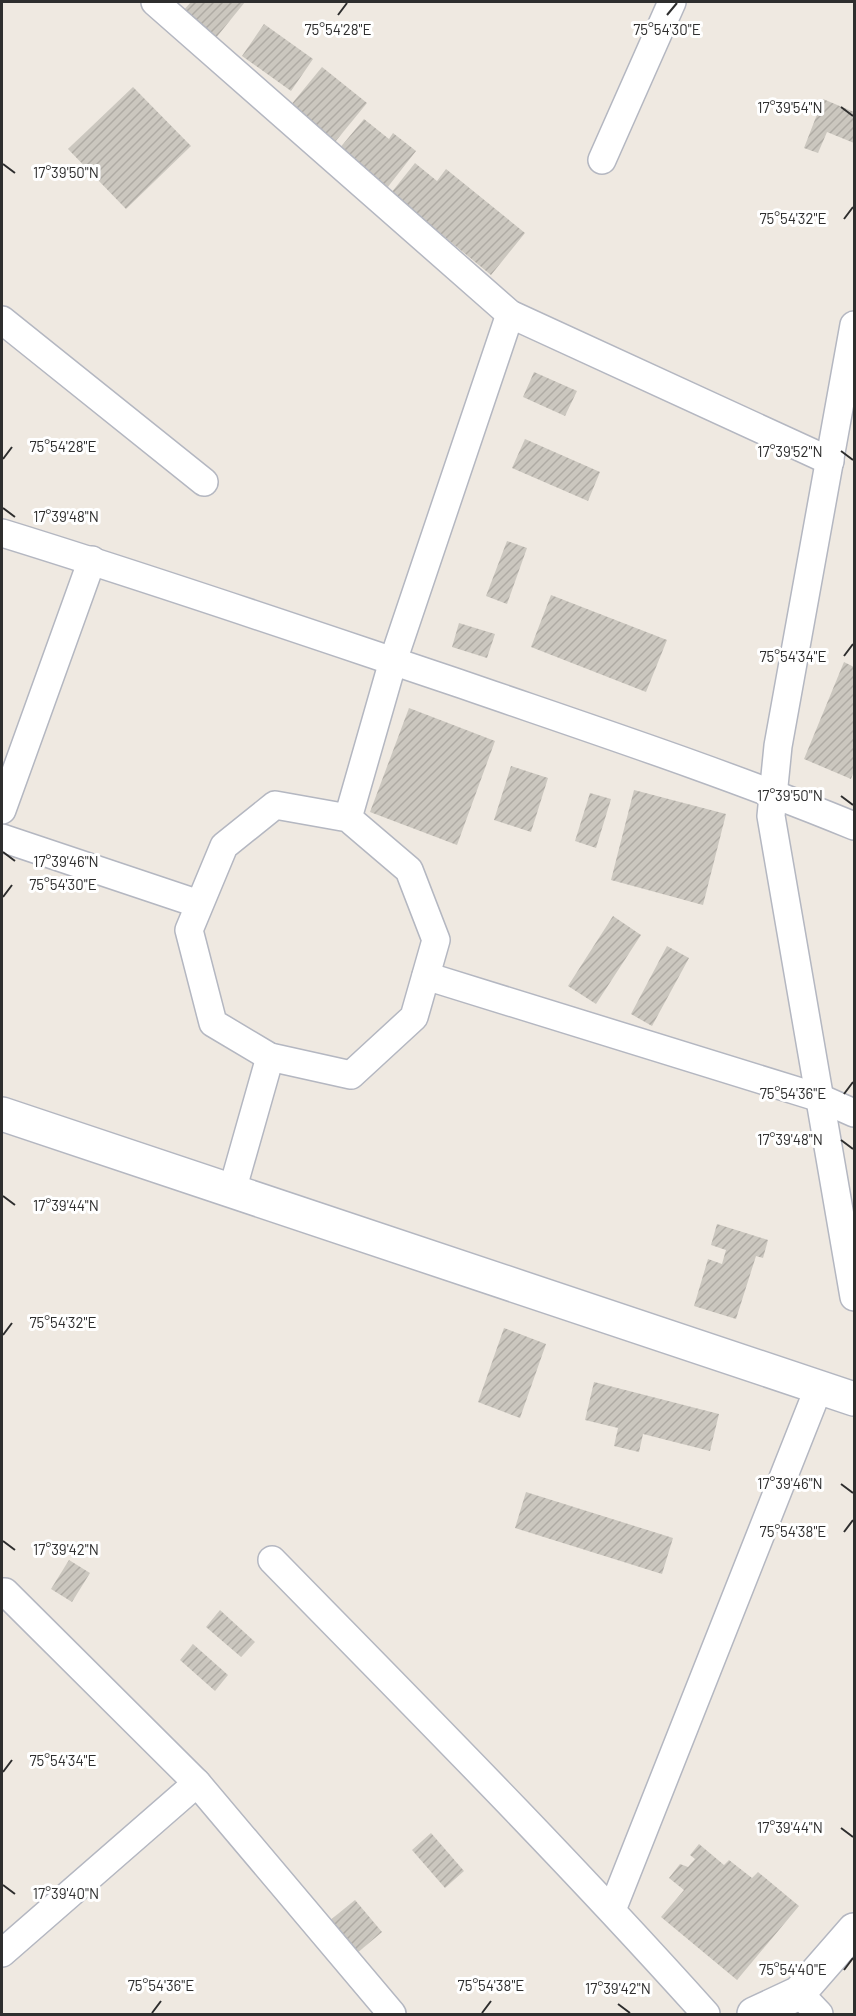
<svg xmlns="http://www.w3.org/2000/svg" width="856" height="2016" viewBox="0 0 856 2016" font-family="Barlow,sans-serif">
<defs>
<pattern id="building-hatch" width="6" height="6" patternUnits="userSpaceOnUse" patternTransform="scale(1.5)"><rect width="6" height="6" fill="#cbc7bf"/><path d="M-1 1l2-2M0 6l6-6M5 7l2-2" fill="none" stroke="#afaba4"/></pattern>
</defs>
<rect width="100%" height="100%" fill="#efe9e1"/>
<g fill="url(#building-hatch)">
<polygon points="191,2 245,2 215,39 182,12"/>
<polygon points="264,24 313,59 291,91 242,56"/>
<polygon points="322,67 367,103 335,142 290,106"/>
<polygon points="133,87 191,146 126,209 68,149"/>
<polygon points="823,99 854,112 854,143 827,132 818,153 804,148"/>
<polygon points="364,119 389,139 393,133 416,151 387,188 339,149"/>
<polygon points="415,163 437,181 446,169 525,233 491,275 391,193"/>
<polygon points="534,372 577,391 565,416 523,397"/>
<polygon points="525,439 600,472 588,501 512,468"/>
<polygon points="507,541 527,548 507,604 486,596"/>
<polygon points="551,595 667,640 646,692 531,647"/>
<polygon points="459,623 495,634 487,658 452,647"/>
<polygon points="844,662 854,667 854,771 851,779 804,759"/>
<polygon points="409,708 495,741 457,845 370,812"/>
<polygon points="511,766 548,778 531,832 494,820"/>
<polygon points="634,790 726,814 703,905 611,880"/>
<polygon points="590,793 611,799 596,848 575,841"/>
<polygon points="613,916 641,935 596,1004 568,986"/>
<polygon points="667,946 689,958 652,1026 631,1014"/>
<polygon points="717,1224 768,1240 763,1258 756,1256 736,1319 694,1306 708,1259 722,1264 726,1250 711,1245"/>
<polygon points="504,1328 546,1344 520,1418 478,1402"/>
<polygon points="594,1382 719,1414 710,1451 643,1434 639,1452 614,1446 618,1428 585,1420"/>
<polygon points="526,1492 673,1538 662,1574 515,1528"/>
<polygon points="69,1560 90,1573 72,1602 51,1589"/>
<polygon points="220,1610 255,1642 241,1657 206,1627"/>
<polygon points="193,1644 228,1675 215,1691 180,1660"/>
<polygon points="431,1833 464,1871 445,1888 412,1850"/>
<polygon points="699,1844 724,1865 729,1860 752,1878 758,1872 799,1906 737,1980 661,1917 684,1890 669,1878 680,1864 688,1867 695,1859 690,1855"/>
<polygon points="355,1900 382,1932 356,1954 328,1922"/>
</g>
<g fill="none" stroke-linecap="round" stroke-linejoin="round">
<defs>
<g id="street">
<polyline points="155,2 510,314 830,461"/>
<polyline points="602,160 672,2"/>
<polyline points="2,320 204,482"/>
<polyline points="854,325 778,746 771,816 854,1297"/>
<path d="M2,533C155,580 306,632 458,683C591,729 725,773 854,826"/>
<polyline points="2,810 92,560"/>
<polyline points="348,818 409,870 436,940 414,1017 351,1075 270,1057 213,1023 189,930 224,846 275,805 348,818 393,661 510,314"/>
<polyline points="2,838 199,904"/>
<polyline points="426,976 820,1098 854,1113"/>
<polyline points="232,1191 270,1057"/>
<path d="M272,1560C419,1710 566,1858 706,2014"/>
<polyline points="2,1592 5,1592 197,1783"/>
<polyline points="612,1910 819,1387"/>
<polyline points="2,1953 197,1783 392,2014"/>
<polyline points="799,1993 819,2014"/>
</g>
<g id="secondary">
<polyline points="2,1114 854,1399"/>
<polyline points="754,2014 799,1993 854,1930"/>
</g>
</defs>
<use href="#street" stroke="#b4b7c1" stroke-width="30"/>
<use href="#secondary" stroke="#b4b7c1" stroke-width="36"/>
<use href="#street" stroke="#fff" stroke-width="27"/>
<use href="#secondary" stroke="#fff" stroke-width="33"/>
</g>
<path fill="none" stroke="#2e2e2e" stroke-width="2" d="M338,15L347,3M667,15L677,3M841,107L853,116M3,164L15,173M844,219L853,207M841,451L853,460M3,459L12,447M3,508L15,517M844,656L853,644M841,796L853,805M3,852L15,861M3,897L12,885M844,1094L853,1082M841,1140L853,1149M3,1196L15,1205M3,1335L12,1323M841,1484L853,1493M844,1532L853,1520M3,1541L15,1550M3,1772L12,1760M841,1828L853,1837M3,1885L15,1894M844,1970L853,1958M618,2004L630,2013M152,2013L161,2001M482,2013L491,2001"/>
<g font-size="15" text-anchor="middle" fill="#2e2e2e" stroke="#fff" stroke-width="6" stroke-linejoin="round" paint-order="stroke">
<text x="338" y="35">75°54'28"E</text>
<text x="667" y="35">75°54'30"E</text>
<text x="790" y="113">17°39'54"N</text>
<text x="66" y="178">17°39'50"N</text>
<text x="793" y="224">75°54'32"E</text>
<text x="63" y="452">75°54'28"E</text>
<text x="790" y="457">17°39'52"N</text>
<text x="66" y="522">17°39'48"N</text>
<text x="793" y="662">75°54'34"E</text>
<text x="790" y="801">17°39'50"N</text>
<text x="66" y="867">17°39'46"N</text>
<text x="63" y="890">75°54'30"E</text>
<text x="793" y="1099">75°54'36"E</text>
<text x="790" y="1145">17°39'48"N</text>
<text x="66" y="1211">17°39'44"N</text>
<text x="63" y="1328">75°54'32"E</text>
<text x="790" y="1489">17°39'46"N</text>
<text x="793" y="1537">75°54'38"E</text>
<text x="66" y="1555">17°39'42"N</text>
<text x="63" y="1766">75°54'34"E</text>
<text x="790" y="1833">17°39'44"N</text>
<text x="66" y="1899">17°39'40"N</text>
<text x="793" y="1975">75°54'40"E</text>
<text x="161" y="1991">75°54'36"E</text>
<text x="491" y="1991">75°54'38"E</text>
<text x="618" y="1994">17°39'42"N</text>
</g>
<rect width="856" height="2016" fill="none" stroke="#2e2e2e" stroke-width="6"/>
</svg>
